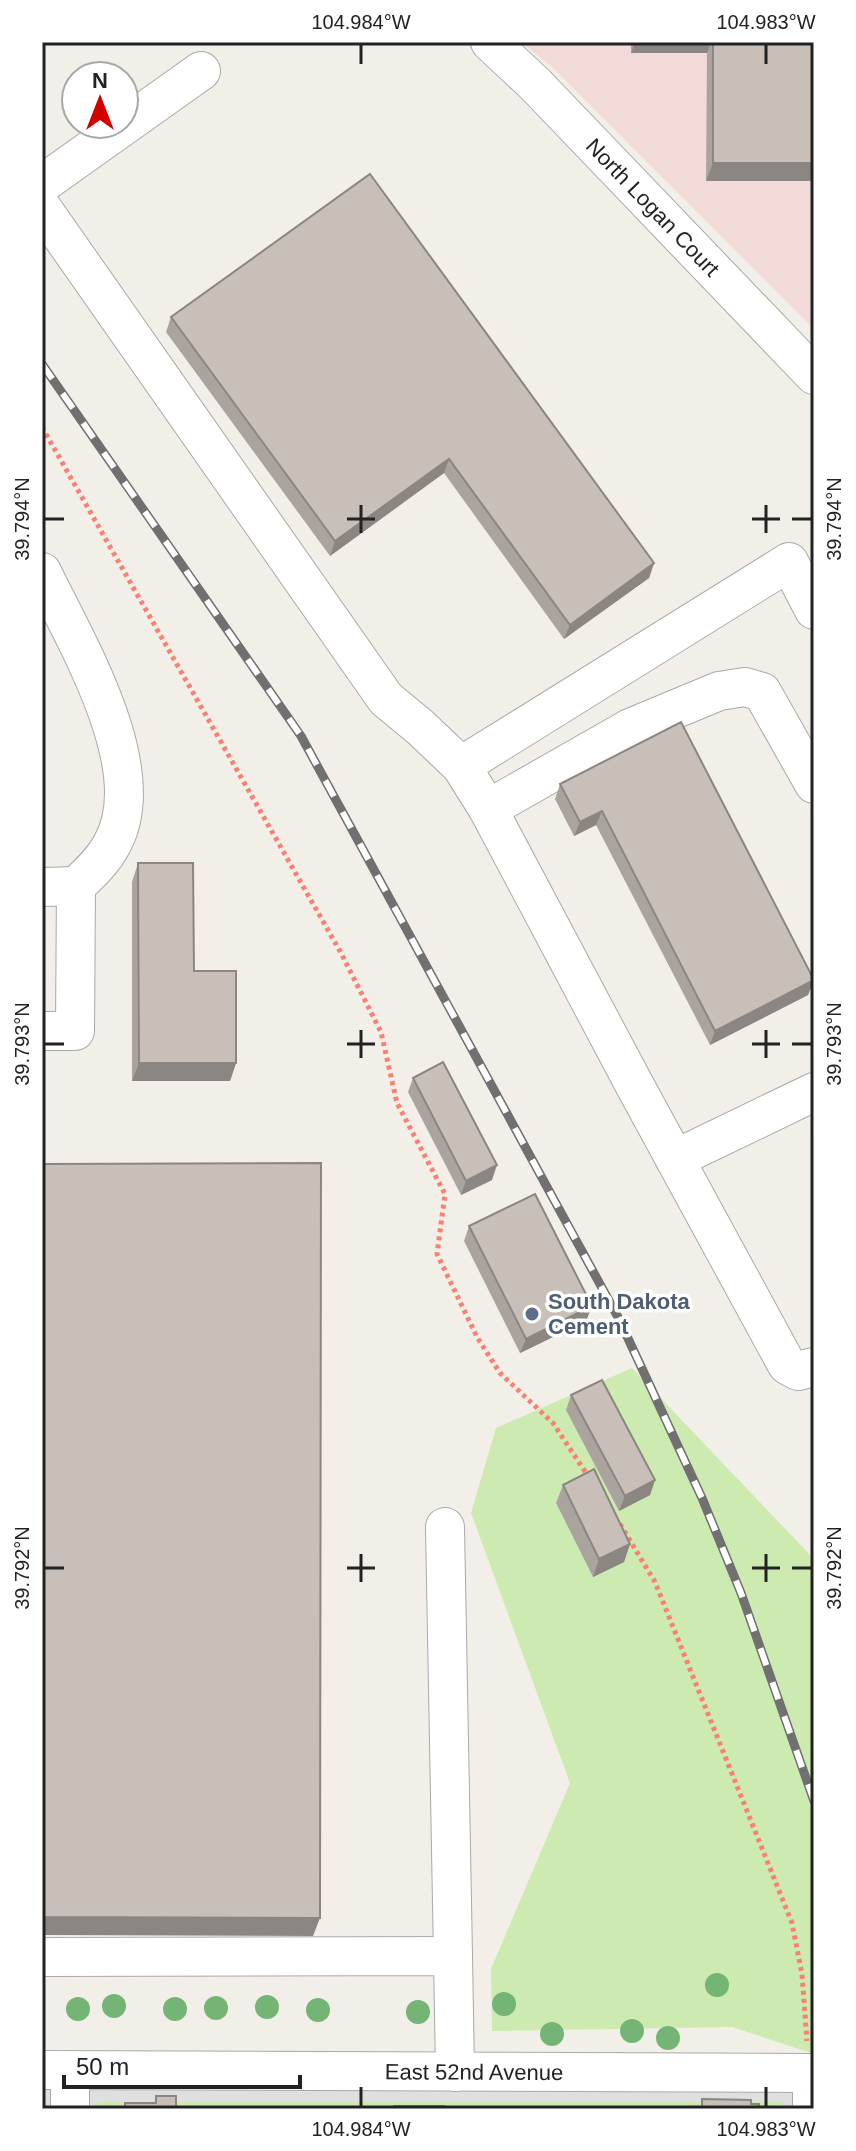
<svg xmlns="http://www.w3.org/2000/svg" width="856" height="2151" viewBox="0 0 856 2151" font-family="Arial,sans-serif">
<rect width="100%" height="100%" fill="#f2efe9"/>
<polygon fill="#e0dfdf" points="42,2082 795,2083 795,2109 42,2109"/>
<polygon fill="#f2dad9" points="521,42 814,42 814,329 551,66"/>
<g fill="#cdebb0">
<polygon points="632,1368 814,1559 814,2054 732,2027 492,2031 491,1969 570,1783 471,1513 496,1428"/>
<polygon points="100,2102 783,2102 783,2109 90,2109"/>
</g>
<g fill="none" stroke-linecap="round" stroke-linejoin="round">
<defs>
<g id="minor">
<path id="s1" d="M490,42L535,84L814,375"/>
<polyline points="42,184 201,71"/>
<polyline points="42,208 386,699 420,727 461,766 488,809 634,1084 787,1365 798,1371 814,1367"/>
<path d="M42,572C75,641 154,769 112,844C104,860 89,874 76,886"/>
<polyline points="461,766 789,562 814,610"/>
<polyline points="488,809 630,728 719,691 745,687 762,692 814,784"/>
<polyline points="42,887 76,886 75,1031 42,1031"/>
<polyline points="675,1159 814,1092"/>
<polyline points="445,1527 453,1956"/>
<polyline points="42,1957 453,1956 455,2072"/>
<path id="s2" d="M42,2070L812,2073V2109"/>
<polyline points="70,2070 70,2109"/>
</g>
</defs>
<use href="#minor" stroke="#a9a9a9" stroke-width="40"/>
<g stroke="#fa8072" stroke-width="5" stroke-dasharray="4 4" stroke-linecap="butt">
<polyline points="42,427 341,953 381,1032 397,1103 445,1194 437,1254 477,1337 500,1373 553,1423 590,1479"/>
<polyline points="620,1524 655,1582 792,1923 802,1974 807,2041"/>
</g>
<use href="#minor" stroke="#fff" stroke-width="38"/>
<defs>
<polyline id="rail" points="42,364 301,736 619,1319 702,1498 741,1593 814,1801"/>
</defs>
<use href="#rail" stroke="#707070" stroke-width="9"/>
<use href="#rail" stroke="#fff" stroke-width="6" stroke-dasharray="18" stroke-linecap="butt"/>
</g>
<g fill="#74b475">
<circle cx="717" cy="1985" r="12"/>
<circle cx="504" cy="2004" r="12"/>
<circle cx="114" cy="2006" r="12"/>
<circle cx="267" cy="2007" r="12"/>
<circle cx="216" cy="2008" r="12"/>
<circle cx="78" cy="2009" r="12"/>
<circle cx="175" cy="2009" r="12"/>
<circle cx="318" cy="2010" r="12"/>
<circle cx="418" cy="2012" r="12"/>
<circle cx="632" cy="2031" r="12"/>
<circle cx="552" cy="2034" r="12"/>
<circle cx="668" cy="2038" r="12"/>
</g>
<g fill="#aba49e">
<polygon points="631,42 814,42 706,181 707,53 631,53"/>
<polygon points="171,317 654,563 649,578 564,639 444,473 330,556 166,332"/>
<polygon points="681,722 814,980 808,995 710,1045 596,825 574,836 555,799 560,784"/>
<polygon points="138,863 194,971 236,1063 230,1081 132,1081 132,882"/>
<polygon points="413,1078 492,1180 461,1195 408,1092"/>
<polygon points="469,1226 592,1306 586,1321 520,1353 464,1241"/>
<polygon points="571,1395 655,1480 650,1495 619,1511 566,1410"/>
<polygon points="563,1485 630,1544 624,1562 593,1577 556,1503"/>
</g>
<g fill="#8b8681">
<polygon points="635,42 711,42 707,53 631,53"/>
<polygon points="713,163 814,163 814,181 706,181"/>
<polygon points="449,459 444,473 330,556 335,541"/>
<polygon points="654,563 649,578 564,639 570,625"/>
<polygon points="602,811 596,825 574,836 580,822"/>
<polygon points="814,980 808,995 710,1045 715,1031"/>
<polygon points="139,1063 236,1063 230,1081 132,1081"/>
<polygon points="497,1165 492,1180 461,1195 466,1181"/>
<polygon points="592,1306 586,1321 520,1353 526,1339"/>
<polygon points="655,1480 650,1495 619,1511 625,1496"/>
<polygon points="630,1544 624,1562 593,1577 599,1559"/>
<polygon points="42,1917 320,1918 313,1936 42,1935"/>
</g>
<g fill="#c7bfb8" stroke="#8b8681" stroke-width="2">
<rect x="713" y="42" width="101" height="121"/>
<polygon points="370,174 654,563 570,625 449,459 335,541 171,317"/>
<polygon points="681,722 814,980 715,1031 602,811 580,822 560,784"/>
<polygon points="138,863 193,863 194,971 236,971 236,1063 139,1063"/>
<polygon points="443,1062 497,1165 466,1181 413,1078"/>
<polygon points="321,1163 320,1918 42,1917 42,1164"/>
<polygon points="535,1194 592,1306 526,1339 469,1226"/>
<polygon points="602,1380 655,1480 625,1496 571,1395"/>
<polygon points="594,1469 630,1544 599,1559 563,1485"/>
<polygon points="156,2096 176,2096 176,2109 125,2109 125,2103 156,2103"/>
<polygon points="702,2099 751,2100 751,2104 759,2104 759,2109 702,2109"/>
<rect x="394" y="2106" width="50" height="3"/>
</g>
<path fill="none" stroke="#222" stroke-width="3" d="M361,44V64M766,44V64M361,505V533M766,505V533M44,519H64M347,519H375M752,519H780M792,519H812M361,1030V1058M766,1030V1058M44,1044H64M347,1044H375M752,1044H780M792,1044H812M361,1554V1582M766,1554V1582M44,1568H64M347,1568H375M752,1568H780M792,1568H812M361,2087V2107M766,2087V2107"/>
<circle fill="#5c6f8a" stroke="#fff" stroke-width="3" cx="532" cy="1314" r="8"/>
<g text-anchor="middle" stroke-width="7" stroke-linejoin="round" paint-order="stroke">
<g font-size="22" fill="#222" stroke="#fff">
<text dy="8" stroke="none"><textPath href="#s1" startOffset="232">North Logan Court</textPath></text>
<text dy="8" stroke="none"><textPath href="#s2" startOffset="432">East 52nd Avenue</textPath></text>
</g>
<g font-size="22" font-weight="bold" fill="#4e5e75" stroke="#fff" text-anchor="start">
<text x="548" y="1309">South Dakota<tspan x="548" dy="25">Cement</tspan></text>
</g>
</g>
<rect width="856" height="2151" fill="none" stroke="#ffffff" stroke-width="88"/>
<g transform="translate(100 100)"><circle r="38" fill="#ffffff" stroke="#a7a7a7" stroke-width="2"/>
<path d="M0-6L14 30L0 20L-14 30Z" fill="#d40000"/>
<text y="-12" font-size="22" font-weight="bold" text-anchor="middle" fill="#222222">N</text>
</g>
<path d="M64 2075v12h236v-12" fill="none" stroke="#222222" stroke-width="4"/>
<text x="76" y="2075" font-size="24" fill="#222222" stroke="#ffffff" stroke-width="6" paint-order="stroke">50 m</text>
<rect x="44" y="44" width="768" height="2063" fill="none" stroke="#222" stroke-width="3"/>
<g font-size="20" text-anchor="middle" fill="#222">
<text x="361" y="29">104.984°W</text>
<text x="766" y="29">104.983°W</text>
<text transform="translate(22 519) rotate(-90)" y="7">39.794°N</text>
<text transform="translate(834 519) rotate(-90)" y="7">39.794°N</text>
<text transform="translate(22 1044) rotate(-90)" y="7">39.793°N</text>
<text transform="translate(834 1044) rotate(-90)" y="7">39.793°N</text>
<text transform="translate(22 1568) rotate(-90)" y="7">39.792°N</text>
<text transform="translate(834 1568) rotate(-90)" y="7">39.792°N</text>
<text x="361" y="2136">104.984°W</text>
<text x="766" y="2136">104.983°W</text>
</g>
</svg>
